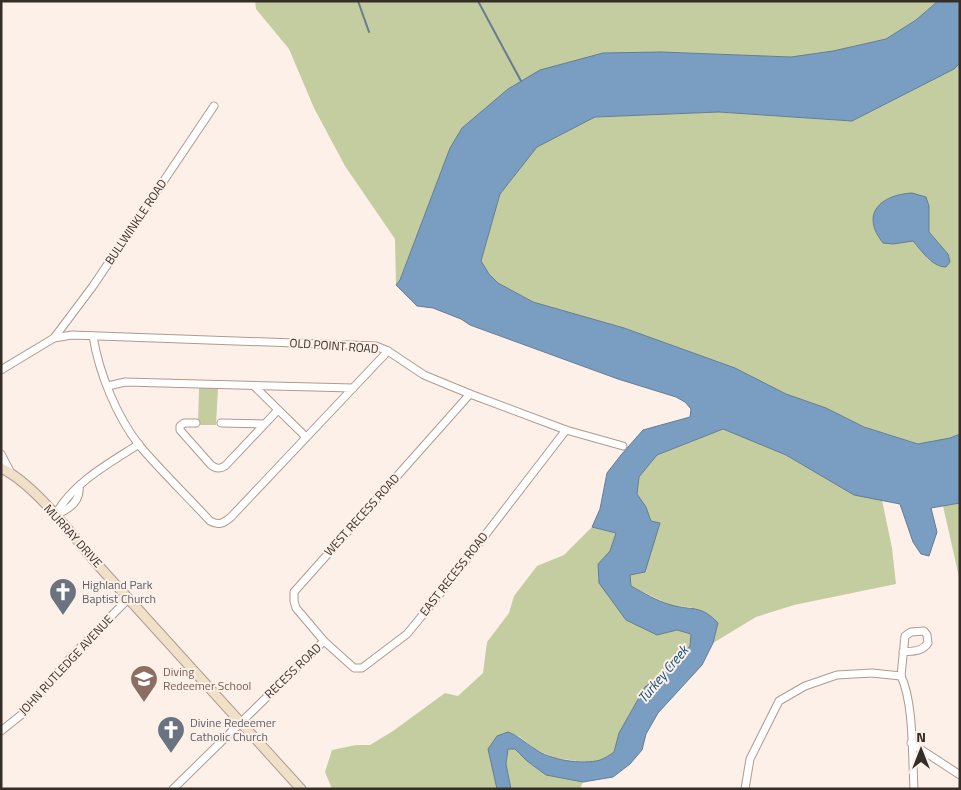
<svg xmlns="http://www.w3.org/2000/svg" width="961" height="790" viewBox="0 0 961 790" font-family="'Titillium Web',sans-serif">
<rect width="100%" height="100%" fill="#fdf0e8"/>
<g fill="#c4cd9f" fill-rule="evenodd">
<polygon points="255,1 938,1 916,20 886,39 833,51 791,57 661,52 508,89 462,128 450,148 400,280 396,285 395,239 345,166 314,108 289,49 256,9"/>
<path d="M960,63V434L950,438L919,444L864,427L826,408L786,394L735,368L624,328L533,302L498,283L489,274L481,261L500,194L537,147L595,117L719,112L852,121L953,69ZM912,193L926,197L929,206V232L948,254L930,261L913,241Z"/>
<polygon points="199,388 218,388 216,425 198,425"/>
<polygon points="723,429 786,455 854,495 882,500 892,548 896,584 794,605 756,617 713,643 718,623 690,607 672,606 631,586 630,575 645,572 659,523 651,521 646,507 637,494 639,477 657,455"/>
<polygon points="960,503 960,581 943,506"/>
<polygon points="592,527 616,533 610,551 598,564 657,635 677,630 691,634 690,646 683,654 671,663 662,674 645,687 619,733 614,752 601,760 585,762 555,758 536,750 520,737 508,732 494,774 497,789 332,789 325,772 332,750 356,745 370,745 393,731 445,693 458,696 483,673 487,642 509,613 514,596 537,566 564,555"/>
<polygon points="508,749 515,749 527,761 546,775 583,782 580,789 511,789 506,764"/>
</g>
<g fill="#799ec1" stroke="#657c93">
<path d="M938,1H960V63L954,69L852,121L719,112L595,117L537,147L500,194L481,261L489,274L498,283L533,302L624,328L735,368L786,394L826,408L864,427L918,444L950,438L960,434V503L931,508L937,532L929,556L921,554L913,542L900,504L854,495L786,455L723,429L657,455L639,477L637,494L646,507L651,521L660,523L645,572L630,575L631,586C644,593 657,601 671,605C692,611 700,604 718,623L713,643L702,665L658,713L646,734L642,750L630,764L613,777L583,782L546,775L527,761L515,749H508L506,764L511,789H497L488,749L497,736L508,732C519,736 525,743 535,749C549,760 583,765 600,760C605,758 610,755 614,752L619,733L645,687L662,674L671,663L683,654L690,646L691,634L677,630L657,635L626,620L599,583L598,564L610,551L616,533L592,527L600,509L607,473L621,455L643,430L690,417L691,409L685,402L676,397L618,379L470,325L461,319L433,308L417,306L396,285L400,280L450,148L462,128L508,89L540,70L603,53L661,52L791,57L833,51L886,39L916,20Z"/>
<path d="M912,193L926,197L929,206V232L948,254L950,262L946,267C932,267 922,251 913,241L893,244L883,243C860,214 880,195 912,193Z"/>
</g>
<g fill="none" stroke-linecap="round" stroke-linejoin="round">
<g stroke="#657c93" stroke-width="2">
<polyline points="358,1 369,32"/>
<polyline points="478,1 521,81"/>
</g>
<defs>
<g id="street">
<path d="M93,336C99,373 116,415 139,445C161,471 187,496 210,521C219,526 224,523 231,517L353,388L125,382L108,386"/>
<polyline points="54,338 93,286 214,106"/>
<polyline points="1,370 54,338 72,335 376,346 388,351 424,375 470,394 566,430 623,446"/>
<polyline points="254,386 306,437"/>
<polyline points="353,388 388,351"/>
<polyline points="470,394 294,592 294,601 296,608 324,641 354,668 362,668 407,634 439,595 566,430"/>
<path d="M196,423H184L180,426V430L211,465C216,469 220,469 225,466L278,410"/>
<polyline points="221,423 264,424"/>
<polyline points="1,454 11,473"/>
<path d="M55,515C74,482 108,464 139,444"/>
<path d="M55,515C68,510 81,502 79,486"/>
<path d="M901,676C914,703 912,757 914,789"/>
<path d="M901,676L905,636L911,632L924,631L927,635L928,643C922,652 912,651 903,652"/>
<polyline points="1,731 21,715 72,656 129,598"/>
<polyline points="911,743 960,775"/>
<polyline points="173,789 324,641"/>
<polyline points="745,789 750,759 779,701 805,686 837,675 872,673 901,676"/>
</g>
<path id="secondary" d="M1,468C35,484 72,535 97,564C165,639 233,714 301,789"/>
</defs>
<use href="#street" stroke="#af9a8f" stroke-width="9"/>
<use href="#secondary" stroke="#af9a8f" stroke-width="11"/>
<use href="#street" stroke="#fff" stroke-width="7"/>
<use href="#secondary" stroke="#efe0c7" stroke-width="9"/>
</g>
<defs>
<symbol id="church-pin" viewBox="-11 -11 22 30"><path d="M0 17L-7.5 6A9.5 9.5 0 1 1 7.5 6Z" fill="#6b7280" stroke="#fdf0e8"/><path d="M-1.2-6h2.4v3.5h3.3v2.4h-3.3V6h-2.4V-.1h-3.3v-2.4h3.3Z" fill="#fff"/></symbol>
<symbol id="school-pin" viewBox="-11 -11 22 30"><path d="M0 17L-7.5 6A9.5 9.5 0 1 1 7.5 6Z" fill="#8d6e63" stroke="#fdf0e8"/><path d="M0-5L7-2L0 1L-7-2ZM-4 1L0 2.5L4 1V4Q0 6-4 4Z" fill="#fff"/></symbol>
</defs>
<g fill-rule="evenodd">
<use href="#church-pin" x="47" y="576" width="32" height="43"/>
<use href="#school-pin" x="128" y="663" width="32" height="43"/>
<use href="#church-pin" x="155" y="714" width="32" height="43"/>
</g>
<g text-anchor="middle" stroke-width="4" stroke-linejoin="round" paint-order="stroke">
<g font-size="12" fill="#352d28" stroke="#fdf0e8">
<text transform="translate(136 222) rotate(-56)" y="4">BULLWINKLE ROAD</text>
<text transform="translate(334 346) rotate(4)" y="4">OLD POINT ROAD</text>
<text transform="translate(362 515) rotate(-48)" y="4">WEST RECESS ROAD</text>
<text transform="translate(73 536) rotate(48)" y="4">MURRAY DRIVE</text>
<text transform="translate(454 574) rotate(-52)" y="4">EAST RECESS ROAD</text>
<text transform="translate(66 665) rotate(-47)" y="4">JOHN RUTLEDGE AVENUE</text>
<text transform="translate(293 671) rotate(-44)" y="4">RECESS ROAD</text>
</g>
<g font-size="12" fill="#5b616d" stroke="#fdf0e8" text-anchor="start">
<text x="82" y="589">Highland Park<tspan x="82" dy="14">Baptist Church</tspan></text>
<text x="190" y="727">Divine Redeemer<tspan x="190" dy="14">Catholic Church</tspan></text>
</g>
<g font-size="12" fill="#785e54" stroke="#fdf0e8" text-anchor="start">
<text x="163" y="676">Diving<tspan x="163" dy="14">Redeemer School</tspan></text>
</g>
<g font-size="14" font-style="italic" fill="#114e7b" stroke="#fdf0e8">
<text transform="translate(663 674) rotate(-50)" y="5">Turkey Creek</text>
</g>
</g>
<rect width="961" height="790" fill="none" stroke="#352d28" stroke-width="5"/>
<g transform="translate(921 750)" stroke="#fdf0e8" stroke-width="4" paint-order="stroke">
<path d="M0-4L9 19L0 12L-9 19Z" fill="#352d28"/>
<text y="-8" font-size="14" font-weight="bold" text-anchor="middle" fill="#352d28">N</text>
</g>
</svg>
